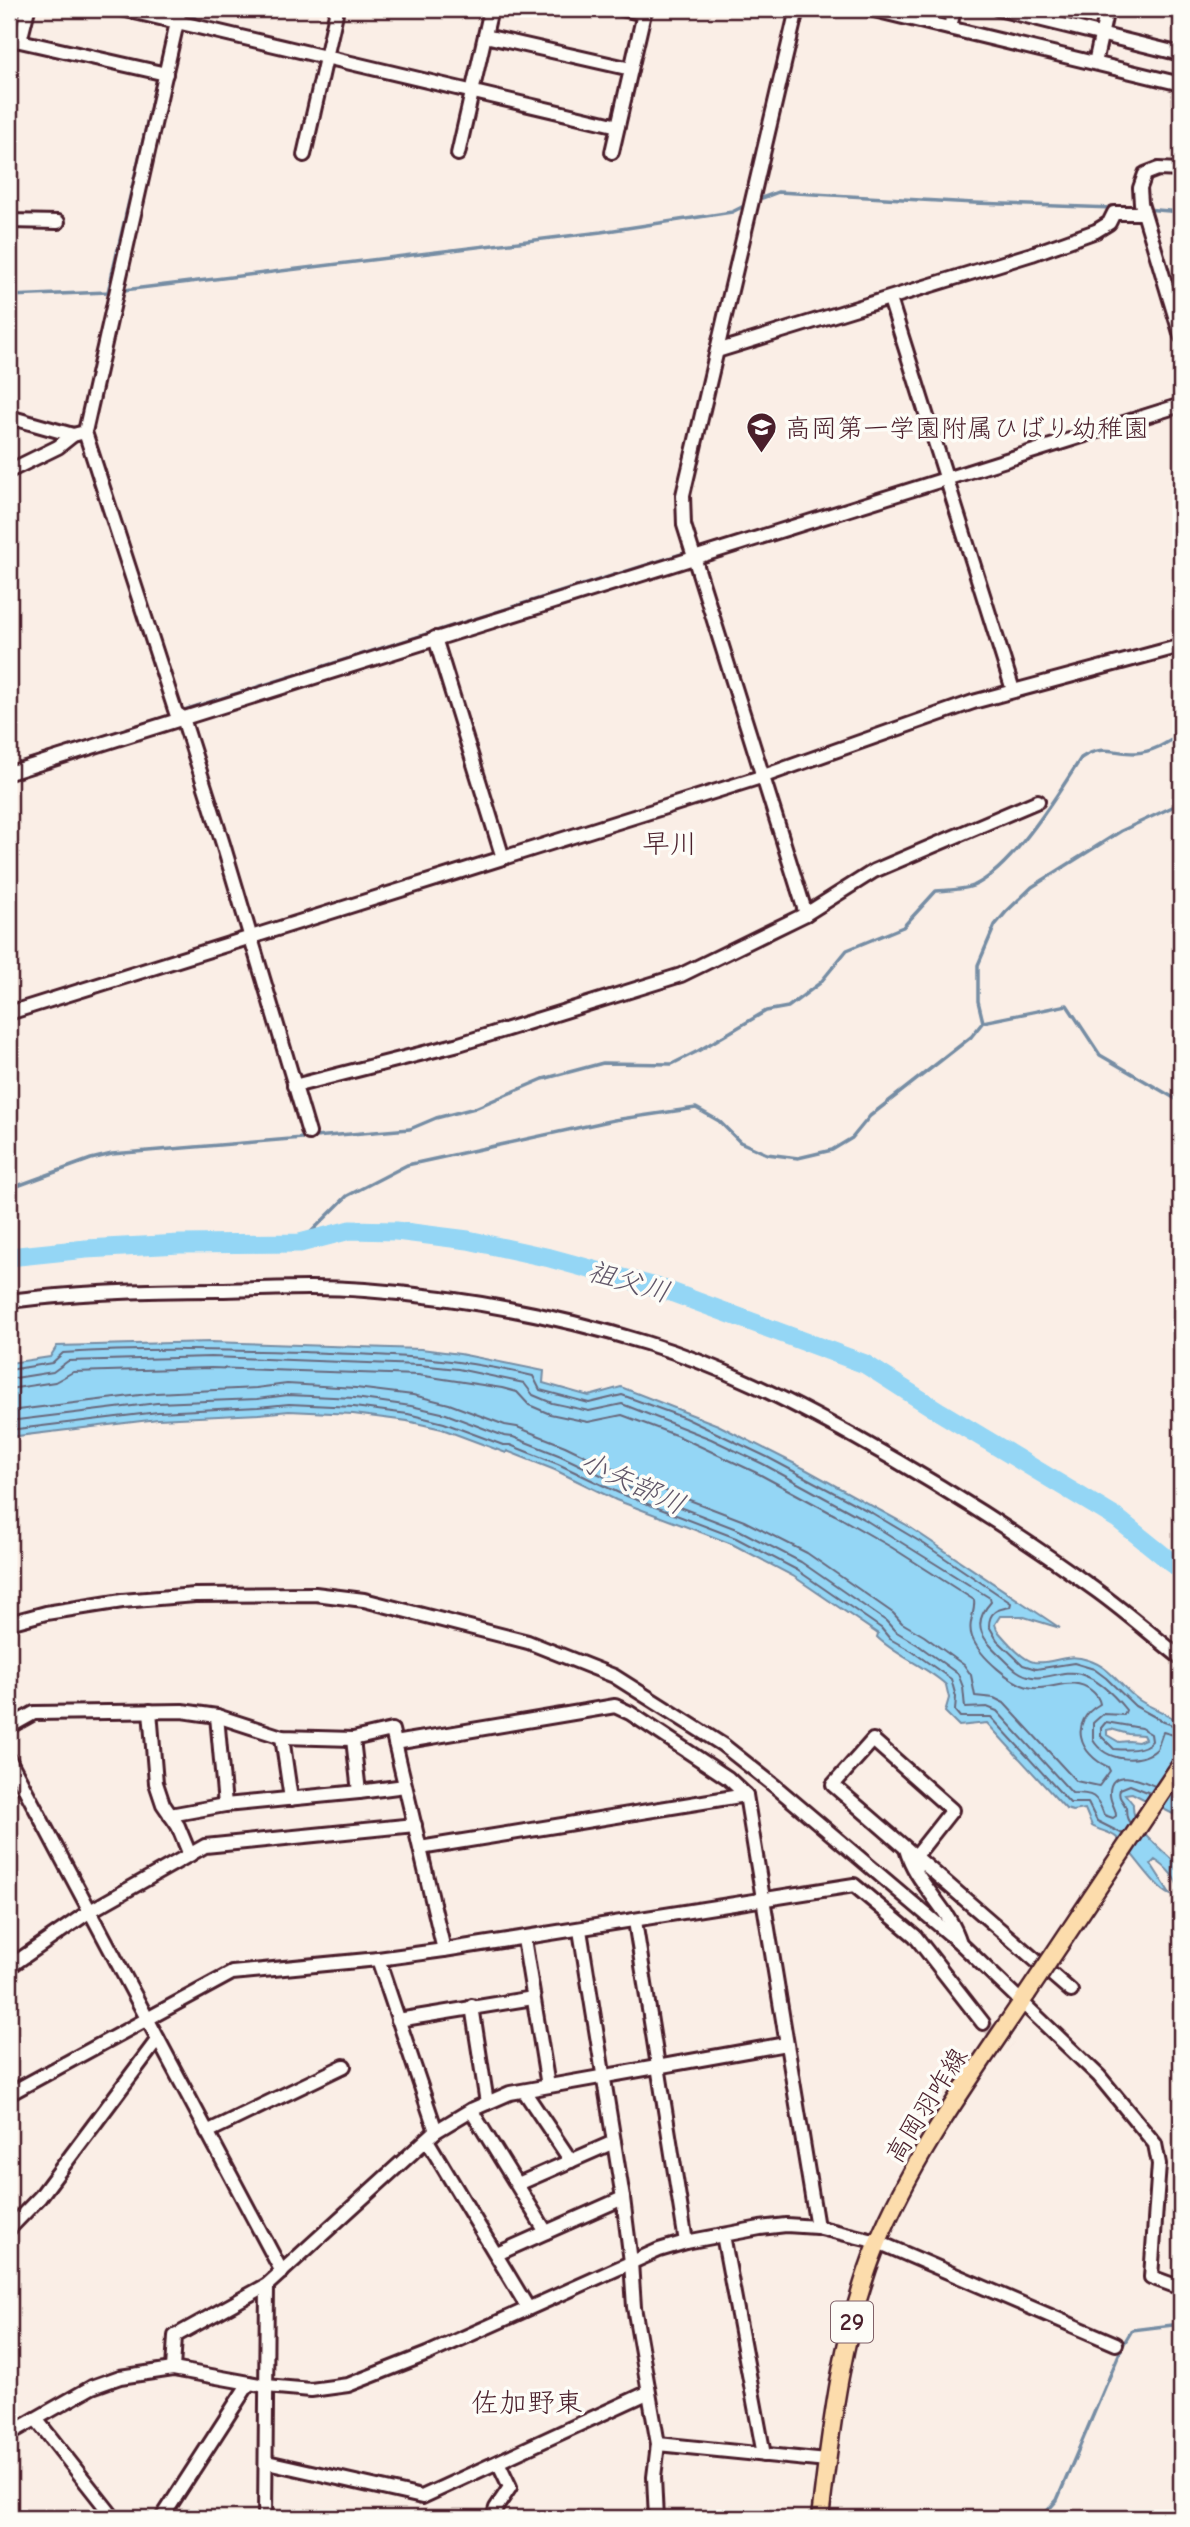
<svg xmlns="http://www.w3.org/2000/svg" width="1190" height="2527" viewBox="0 0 1190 2527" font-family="'Comic Neue','Klee One',sans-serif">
<rect width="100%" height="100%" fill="#faeee6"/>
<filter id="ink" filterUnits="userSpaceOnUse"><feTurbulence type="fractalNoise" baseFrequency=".0143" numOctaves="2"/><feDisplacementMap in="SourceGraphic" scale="14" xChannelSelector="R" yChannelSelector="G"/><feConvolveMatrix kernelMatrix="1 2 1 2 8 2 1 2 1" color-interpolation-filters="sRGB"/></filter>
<g filter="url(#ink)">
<path fill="#94d6f5" stroke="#768da4" stroke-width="2" fill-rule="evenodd" d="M211,1342L421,1349L460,1354L544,1371L543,1383L589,1396L621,1387L718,1425L805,1469L905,1524L1060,1628L1021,1616H1000L995,1624L997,1630C1006,1640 1021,1659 1034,1662C1053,1665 1065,1652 1088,1660C1111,1667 1120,1687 1139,1700C1152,1709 1169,1713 1181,1724V1818L1132,1793L1125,1794L1133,1804C1131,1831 1165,1850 1181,1869V1915C1177,1907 1180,1900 1179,1892C1178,1879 1165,1866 1155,1860L1151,1864L1171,1895C1155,1889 1132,1851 1117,1838C1111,1832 1100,1831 1092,1826L1085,1809L1073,1811L1066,1809L987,1723L959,1726L945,1712L949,1698L946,1685C926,1666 896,1656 877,1637L878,1634L793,1576L732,1544L616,1500L555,1470L507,1451L506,1453L442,1429L407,1421L353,1414L289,1411L259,1414L158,1419L9,1437V1363L50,1357L57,1346ZM1111,1729L1128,1734L1143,1735L1145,1739L1138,1742L1129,1741L1119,1742L1107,1735V1730Z"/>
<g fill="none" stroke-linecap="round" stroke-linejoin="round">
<g stroke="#68687c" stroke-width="2">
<path d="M9,1370L52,1363L63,1353C144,1348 224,1350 304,1352C385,1355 453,1356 533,1376L540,1390L589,1403L622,1395L685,1418L767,1457L872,1513L924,1544L1011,1603L1010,1607C997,1609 989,1612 989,1626L997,1640L1023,1665L1036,1669L1074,1663L1094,1669L1106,1678L1135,1706L1164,1722L1181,1728"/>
<path d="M9,1379L53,1372L68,1361L211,1357L419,1365L458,1369L524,1383L533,1395L552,1403L589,1411L622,1404L711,1439L763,1464L867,1521L990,1598L991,1602C968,1627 986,1642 1005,1660C1013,1668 1020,1675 1032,1677C1048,1680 1063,1669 1080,1674C1098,1679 1114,1695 1126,1710L1124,1715L1103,1714L1093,1723V1740C1105,1761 1140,1765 1157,1749L1163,1732L1181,1737"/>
<path d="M9,1389L55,1382L73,1372L211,1368L418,1375L502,1388L517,1392L529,1405L550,1414L588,1422L622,1415L678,1436L759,1474L835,1515L891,1547L974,1600C976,1612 967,1623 972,1637C979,1656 1013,1686 1033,1688C1054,1690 1073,1675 1092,1691C1097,1695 1099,1698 1100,1704C1068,1722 1079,1754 1108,1767L1110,1771L1099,1786L1076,1781L1004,1703L994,1698L975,1696L971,1675L964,1665L924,1636L902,1623L893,1613L807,1553L744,1521L627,1476L565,1446L517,1427L505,1425L449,1404L413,1395L356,1388L287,1384L256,1388L156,1393L9,1411"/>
<path d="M9,1421L157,1403L257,1399L288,1395L355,1398L411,1406L446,1414L504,1436L513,1437L561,1456L622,1485L739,1530L801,1562L886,1621L895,1631L918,1645L958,1674L963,1687L965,1708L987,1707L997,1711L1072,1793C1093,1793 1097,1795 1104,1815L1113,1818L1116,1816C1116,1807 1110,1803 1110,1794C1109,1766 1141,1780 1155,1786"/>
<polyline points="9,1430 158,1412 258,1407 289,1404 354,1407 408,1414 444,1423 503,1445 510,1445 558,1464 619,1493 736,1538 797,1570 881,1628 890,1639 913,1652 951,1679 956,1697 955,1711 960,1717 991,1717 1070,1803 1088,1803 1097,1821 1123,1834"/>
<path d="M1106,1722L1141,1728L1151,1734L1152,1741C1144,1751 1126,1750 1114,1749L1101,1736V1728Z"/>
<path d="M1130,1823C1125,1817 1127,1815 1126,1808C1124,1800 1117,1799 1120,1789L1130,1785L1150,1793"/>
</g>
<g stroke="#768da4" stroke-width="3.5">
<polyline points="1024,9 1181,47"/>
<polyline points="188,21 202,9"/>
<polyline points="762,198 778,192 974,203 1113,208"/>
<polyline points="1145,209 1181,212"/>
<polyline points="124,290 601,232 732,212 744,206"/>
<polyline points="9,296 108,292 166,41 169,38"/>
<polyline points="863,498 1181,398"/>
<polyline points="696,550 722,543"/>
<polyline points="181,711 688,552"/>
<polyline points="9,766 174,714"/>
<polyline points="983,1022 978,1001 978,965 995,925 1006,912 1032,887 1121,831 1181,803"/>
<path d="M9,1189L91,1159L112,1154L410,1129L436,1118L475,1108L543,1079L603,1063L672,1064L698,1051L766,1011L788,1007L820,983L847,950L903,927L936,891C947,890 963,890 973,886C1012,869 1058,794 1081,758C1102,744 1112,753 1135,753C1153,752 1167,743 1181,734"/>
<polyline points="300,1243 347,1196 407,1165 614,1120 696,1108 719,1121 740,1142 767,1154 798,1158 832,1150 852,1138 870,1116 971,1037 983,1022 1067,1005 1100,1055 1181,1102"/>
<polyline points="1041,2518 1057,2500 1123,2345 1132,2330 1181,2324"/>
</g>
<polyline stroke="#94d6f5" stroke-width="19" points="9,1257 86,1249 180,1244 300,1243 350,1230 396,1231 468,1240 550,1258 663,1289 865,1364 940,1412 1118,1519 1181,1570"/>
<polyline stroke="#d7c5c1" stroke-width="12" stroke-dasharray="12 6" stroke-linecap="butt" points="983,2023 1010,2047"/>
<defs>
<g id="minor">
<polyline points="122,9 618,126 645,9"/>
<polyline points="180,9 85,432 176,713 183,718 223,844 309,1133"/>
<polyline points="622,9 644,14"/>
<polyline points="797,9 683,495 684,525 806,914"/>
<polyline points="870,9 1181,84"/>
<polyline points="998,9 1181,54"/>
<polyline points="1167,9 1181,12"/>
<polyline points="950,28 954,9"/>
<polyline points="485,36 631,69"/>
<polyline points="9,38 20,41 28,9"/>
<polyline points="20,41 166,74"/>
<polyline points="1095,63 1107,9"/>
<polyline points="612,152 618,126"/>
<polyline points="458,154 491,9"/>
<polyline points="304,155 337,9"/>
<polyline points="1181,170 1158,169 1145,174 1140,188 1141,203 1181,336"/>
<polyline points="9,221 58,222"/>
<polyline points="890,299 1013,690"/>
<polyline points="717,351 1032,254 1096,231 1109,223 1114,213 1143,213"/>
<polyline points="9,417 73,435"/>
<polyline points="9,471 58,447 73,435 85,432"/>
<polyline points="435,638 503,858"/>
<polyline points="9,773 1181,405"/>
<polyline points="9,1013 761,777 973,702 1181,646"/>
<polyline points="294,1086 459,1044 681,975 806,914 874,871 1038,801"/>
<path d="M9,1301C79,1292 148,1290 218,1290C267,1289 317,1286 365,1290C460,1297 555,1315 646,1343C719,1365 788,1400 855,1437C939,1484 1019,1534 1097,1591C1126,1612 1153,1636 1181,1658"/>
<polyline points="9,1623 46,1613 122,1601 195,1595 315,1594 364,1600 528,1642 614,1676 723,1745 776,1787 960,1943 1099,2076 1155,2144 1159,2164 1151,2277 1181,2288"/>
<polyline points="150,1711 156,1783 163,1804 178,1826 190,1855"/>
<polyline points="217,1716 225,1805"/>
<polyline points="9,1727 34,1713 182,1711 217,1716 282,1737 353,1739 392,1730 444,1950"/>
<polyline points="282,1737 291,1799"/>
<polyline points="353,1739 359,1792 405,1786"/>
<polyline points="395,1743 615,1706 630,1713 728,1778 746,1795 817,2227"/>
<polyline points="9,1759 282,2272"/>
<polyline points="170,1815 225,1805 359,1792"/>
<polyline points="420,1848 746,1795"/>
<path d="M906,1849C916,1885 950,1908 960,1943"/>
<polyline points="915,1857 952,1810 873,1740 833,1785 1071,1991"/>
<polyline points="635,1921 686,2242"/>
<polyline points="580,1930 623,2198 631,2262 634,2307 658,2444 654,2477 656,2518"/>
<polyline points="524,1939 548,2086"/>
<polyline points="378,1959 436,2131"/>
<polyline points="9,1967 90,1911 205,1846 415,1825"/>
<polyline points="472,2006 487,2103"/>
<polyline points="398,2020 533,1998"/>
<polyline points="524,2091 571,2161"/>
<polyline points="9,2094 232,1973 378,1959 444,1950 854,1885 915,1936 983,2023"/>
<polyline points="471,2110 546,2232"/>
<polyline points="207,2132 344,2066"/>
<polyline points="427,2140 528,2308"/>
<polyline points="518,2184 614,2142"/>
<polyline points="9,2229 40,2197 158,2039"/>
<polyline points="723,2235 764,2455"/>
<polyline points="497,2254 623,2198"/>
<polyline points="173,2369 175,2336 267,2285 436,2131 471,2110 510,2093 786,2044"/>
<polyline points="36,2419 114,2518"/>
<polyline points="9,2434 92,2387 120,2377 173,2369 266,2386 311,2390 348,2385 427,2354 659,2250 686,2242 760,2228 786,2225 817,2227 878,2242 1116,2344"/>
<polyline points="658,2444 827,2461"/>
<polyline points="267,2462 422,2497 647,2393"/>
<polyline points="162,2518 249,2383"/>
<polyline points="265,2518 267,2285"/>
<polyline points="493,2518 496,2508 510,2487 498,2462"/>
</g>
<path id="major" d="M820,2518C831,2426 842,2331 877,2244C914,2154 973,2075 1027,1994"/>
</defs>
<use href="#minor" stroke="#4a1f2b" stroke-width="18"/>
<use href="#major" stroke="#4a1f2b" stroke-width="21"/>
<use href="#minor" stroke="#fdfcf7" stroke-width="12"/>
<use href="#major" stroke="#fcdcac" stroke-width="16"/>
<defs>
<polyline id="major-bridge" points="1027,1994 1181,1764"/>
</defs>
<use href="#major-bridge" stroke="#4a1f2b" stroke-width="21" stroke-linecap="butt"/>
<use href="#major-bridge" stroke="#fcdcac" stroke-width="16"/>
</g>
</g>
<defs>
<symbol id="school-pin" viewBox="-11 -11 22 30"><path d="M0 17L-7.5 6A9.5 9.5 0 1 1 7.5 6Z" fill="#4a1f2b" stroke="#fdfcf7"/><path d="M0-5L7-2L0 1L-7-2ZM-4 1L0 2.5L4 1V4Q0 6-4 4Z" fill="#fff"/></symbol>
</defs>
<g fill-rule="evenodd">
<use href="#school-pin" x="744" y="410" width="35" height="47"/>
</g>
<g text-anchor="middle" stroke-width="7" stroke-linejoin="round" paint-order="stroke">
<rect fill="#fdfcf7" stroke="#806168" stroke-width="2" x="831" y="2301.5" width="42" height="41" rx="5"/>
<g font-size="24" font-weight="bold" fill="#4a1f2b">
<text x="852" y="2330">29</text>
</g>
<g font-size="26" fill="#4a1f2b" stroke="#fdfcf7" text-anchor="start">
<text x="785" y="437">高岡第一学園附属ひばり幼稚園</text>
</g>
<g font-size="26" fill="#4a1f2b" stroke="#fdfcf7">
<text transform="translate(926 2105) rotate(-58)" y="9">高岡羽咋線</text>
</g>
<g font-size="28" fill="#4a1f2b" stroke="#fdfcf7">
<text x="670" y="853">早川</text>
<text x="527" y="2412">佐加野東</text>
</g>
<g font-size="28" font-style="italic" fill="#605668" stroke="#fdfcf7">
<text transform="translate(629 1281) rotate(16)" y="10">祖父川</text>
<text transform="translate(633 1482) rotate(25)" y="10">小矢部川</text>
</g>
</g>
<rect width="1190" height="2527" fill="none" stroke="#fdfcf7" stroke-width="35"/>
<rect x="18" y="18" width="1155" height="2492" fill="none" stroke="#4a1f2b" stroke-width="2.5" filter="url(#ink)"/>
</svg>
